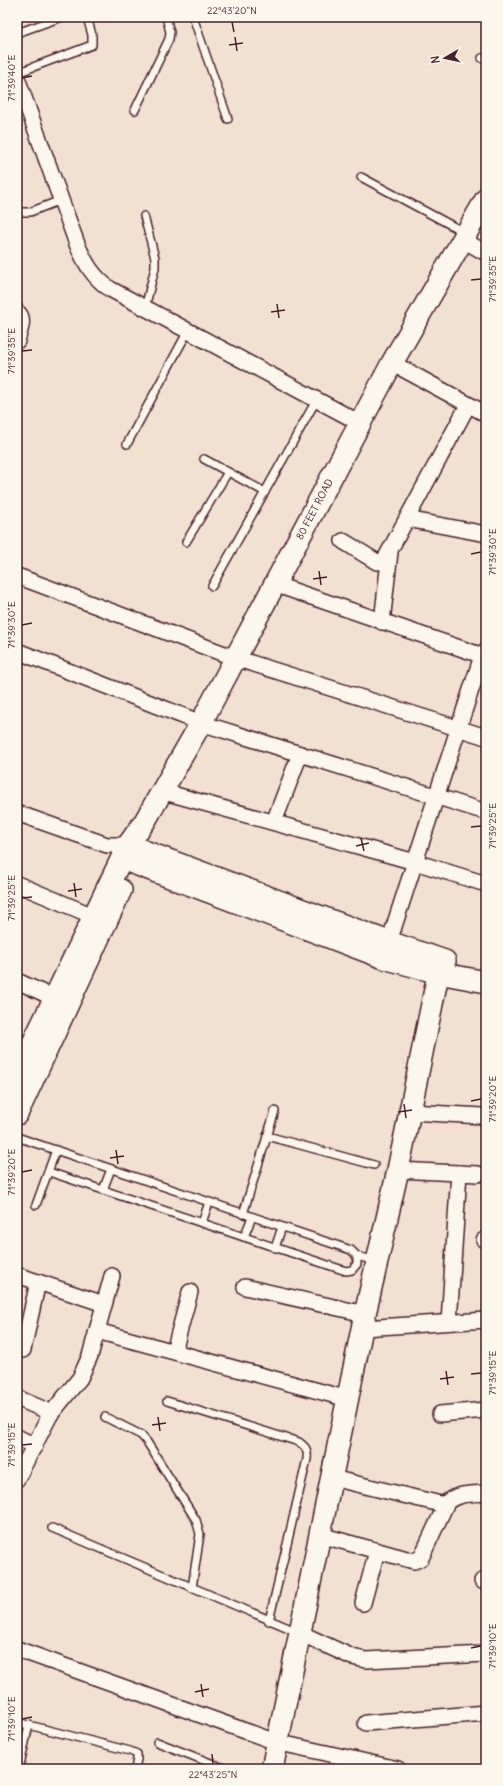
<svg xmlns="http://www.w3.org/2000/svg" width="503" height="1786" viewBox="0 0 503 1786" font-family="Delius,sans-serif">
<rect width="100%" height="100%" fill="#f2e1d0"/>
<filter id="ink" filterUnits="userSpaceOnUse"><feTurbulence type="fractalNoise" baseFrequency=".025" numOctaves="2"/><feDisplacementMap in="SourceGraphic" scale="8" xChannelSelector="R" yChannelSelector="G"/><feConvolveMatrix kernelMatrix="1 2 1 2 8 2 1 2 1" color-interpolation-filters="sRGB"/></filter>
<g filter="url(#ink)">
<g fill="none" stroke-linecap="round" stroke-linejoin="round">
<defs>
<g id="lane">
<polyline points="193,17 228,119"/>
<polyline points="17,33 62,17"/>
<polyline points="482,58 486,60"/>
<polyline points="17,73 92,45 92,35 87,17"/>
<polyline points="135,110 169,39 170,32 166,17"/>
<polyline points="361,177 464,232"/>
<polyline points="17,212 30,212 61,200"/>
<polyline points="144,216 155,258 155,268 145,308"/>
<polyline points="127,444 188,331"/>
<polyline points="204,459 265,492"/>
<polyline points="186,542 228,472"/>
<polyline points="212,586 317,399"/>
<polyline points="267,1136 374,1165"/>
<polyline points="17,1137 351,1250 357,1256 357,1264 352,1270 346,1271 49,1172"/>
<polyline points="103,1190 111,1169"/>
<polyline points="36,1205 56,1150"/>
<polyline points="243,1214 275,1111"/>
<polyline points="202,1223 209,1202"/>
<polyline points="244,1237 252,1217"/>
<polyline points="275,1248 282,1227"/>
<polyline points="357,1256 376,1261"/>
<path d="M167,1401L299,1442C306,1447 308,1450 307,1459L269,1621"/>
<polyline points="105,1417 141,1435 147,1442 196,1520 200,1534 192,1588"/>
<polyline points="52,1528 298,1632"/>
<polyline points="17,1722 130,1751 137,1754 137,1759 135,1769"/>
<polyline points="157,1742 226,1769"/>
<polyline points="19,1769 29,1725"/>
</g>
<g id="street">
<path d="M17,78L77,244C85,263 93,277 110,289L360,423"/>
<polyline points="463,240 486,253"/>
<path d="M17,312C26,318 19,332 17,341"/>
<polyline points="392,363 486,414"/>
<polyline points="407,519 486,534"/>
<polyline points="343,541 377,562 384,561 468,405"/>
<polyline points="17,576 235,658 486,737"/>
<polyline points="274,584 486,657"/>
<polyline points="382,622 390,552"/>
<polyline points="17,651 201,723 486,812"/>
<polyline points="161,791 415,862 486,884"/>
<polyline points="17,813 107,845 128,845"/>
<polyline points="274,822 300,754"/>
<polyline points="17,884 93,916"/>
<polyline points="386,951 482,656 486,650"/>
<polyline points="17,981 54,998"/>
<polyline points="410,1112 482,1116"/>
<polyline points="398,1170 478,1174"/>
<polyline points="484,1240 486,1240"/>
<polyline points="17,1275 104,1304"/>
<polyline points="245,1287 365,1314"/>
<polyline points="449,1322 459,1173"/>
<polyline points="363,1328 486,1320"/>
<polyline points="97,1331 348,1399"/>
<polyline points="23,1350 38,1282"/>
<polyline points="174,1351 190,1292"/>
<polyline points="17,1398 45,1410 50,1415 17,1479"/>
<polyline points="440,1414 486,1410"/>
<polyline points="50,1415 80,1378 90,1356 112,1276"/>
<polyline points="17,1437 35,1446"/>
<polyline points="332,1478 445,1505"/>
<path d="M320,1535L414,1561L421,1558L447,1502C458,1493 472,1494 486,1493"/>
<polyline points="482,1581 486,1581"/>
<polyline points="363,1603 377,1551"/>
<polyline points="300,1633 352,1657 366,1660 486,1654"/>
<polyline points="17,1649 276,1742 398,1769"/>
<polyline points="366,1723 486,1713"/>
</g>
<g id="secondary">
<polyline points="128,845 389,942 445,961"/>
<polyline points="122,859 384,958 439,973 486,982"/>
<polyline points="17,1076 128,845 145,821 201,723 392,363 486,199"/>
<polyline points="17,1114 121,890"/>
<polyline points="272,1769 365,1314 398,1170 441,960"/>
</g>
</defs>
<use href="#lane" stroke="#4a1f2b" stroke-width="10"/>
<use href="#street" stroke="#4a1f2b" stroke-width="18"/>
<use href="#secondary" stroke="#4a1f2b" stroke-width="24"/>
<use href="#lane" stroke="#fbf7ec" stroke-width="7"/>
<use href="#street" stroke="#fbf7ec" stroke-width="15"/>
<use href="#secondary" stroke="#fbf7ec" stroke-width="21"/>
</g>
</g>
<path fill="none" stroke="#4a1f2b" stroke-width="1.5" d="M232,22L234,32M235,37L237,51M229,45L243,43M22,78L32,76M471,280L481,279M277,304L279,318M271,312L285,310M22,351L32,350M471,554L481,552M319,571L321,585M313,579L327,577M22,625L32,623M471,827L481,826M361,838L364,851M356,846L369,843M74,883L76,897M68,891L82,889M22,898L32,897M471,1101L481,1099M404,1104L406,1118M398,1112L412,1110M116,1150L118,1164M110,1158L124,1156M22,1172L32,1170M446,1371L448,1385M471,1374L481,1373M440,1379L454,1377M158,1417L160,1431M152,1425L166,1423M22,1445L32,1444M471,1648L481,1646M201,1684L203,1697M195,1692L209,1689M22,1719L32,1717M212,1754L213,1764"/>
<g text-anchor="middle" stroke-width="3" stroke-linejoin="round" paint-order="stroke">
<g font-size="10" fill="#4a1f2b" stroke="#fbf7ec">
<text transform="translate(314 509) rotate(-62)" y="4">80 FEET ROAD</text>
</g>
</g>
<rect width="503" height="1786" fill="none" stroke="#fbf7ec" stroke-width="44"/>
<g transform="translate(445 58) rotate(261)" stroke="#fbf7ec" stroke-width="3" paint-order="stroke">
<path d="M0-3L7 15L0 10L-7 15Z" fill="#4a1f2b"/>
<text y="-6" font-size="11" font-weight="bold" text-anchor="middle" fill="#4a1f2b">N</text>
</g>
<rect x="22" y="22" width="459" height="1742" fill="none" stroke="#4a1f2b" stroke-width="1.5"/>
<g font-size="10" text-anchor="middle" fill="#4a1f2b">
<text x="232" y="14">22°43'20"N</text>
<text transform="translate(11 78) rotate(-90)" y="4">71°39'40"E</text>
<text transform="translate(492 279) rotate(-90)" y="4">71°39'35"E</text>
<text transform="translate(11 351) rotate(-90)" y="4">71°39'35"E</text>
<text transform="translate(492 552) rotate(-90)" y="4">71°39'30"E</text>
<text transform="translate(11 625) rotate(-90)" y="4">71°39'30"E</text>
<text transform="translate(492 826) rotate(-90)" y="4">71°39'25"E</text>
<text transform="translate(11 898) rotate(-90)" y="4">71°39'25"E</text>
<text transform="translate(492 1099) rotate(-90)" y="4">71°39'20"E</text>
<text transform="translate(11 1172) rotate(-90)" y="4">71°39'20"E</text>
<text transform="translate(492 1373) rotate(-90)" y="4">71°39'15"E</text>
<text transform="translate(11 1445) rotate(-90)" y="4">71°39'15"E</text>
<text transform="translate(492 1646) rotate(-90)" y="4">71°39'10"E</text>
<text transform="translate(11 1719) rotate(-90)" y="4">71°39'10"E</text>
<text x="213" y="1778">22°43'25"N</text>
</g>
</svg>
